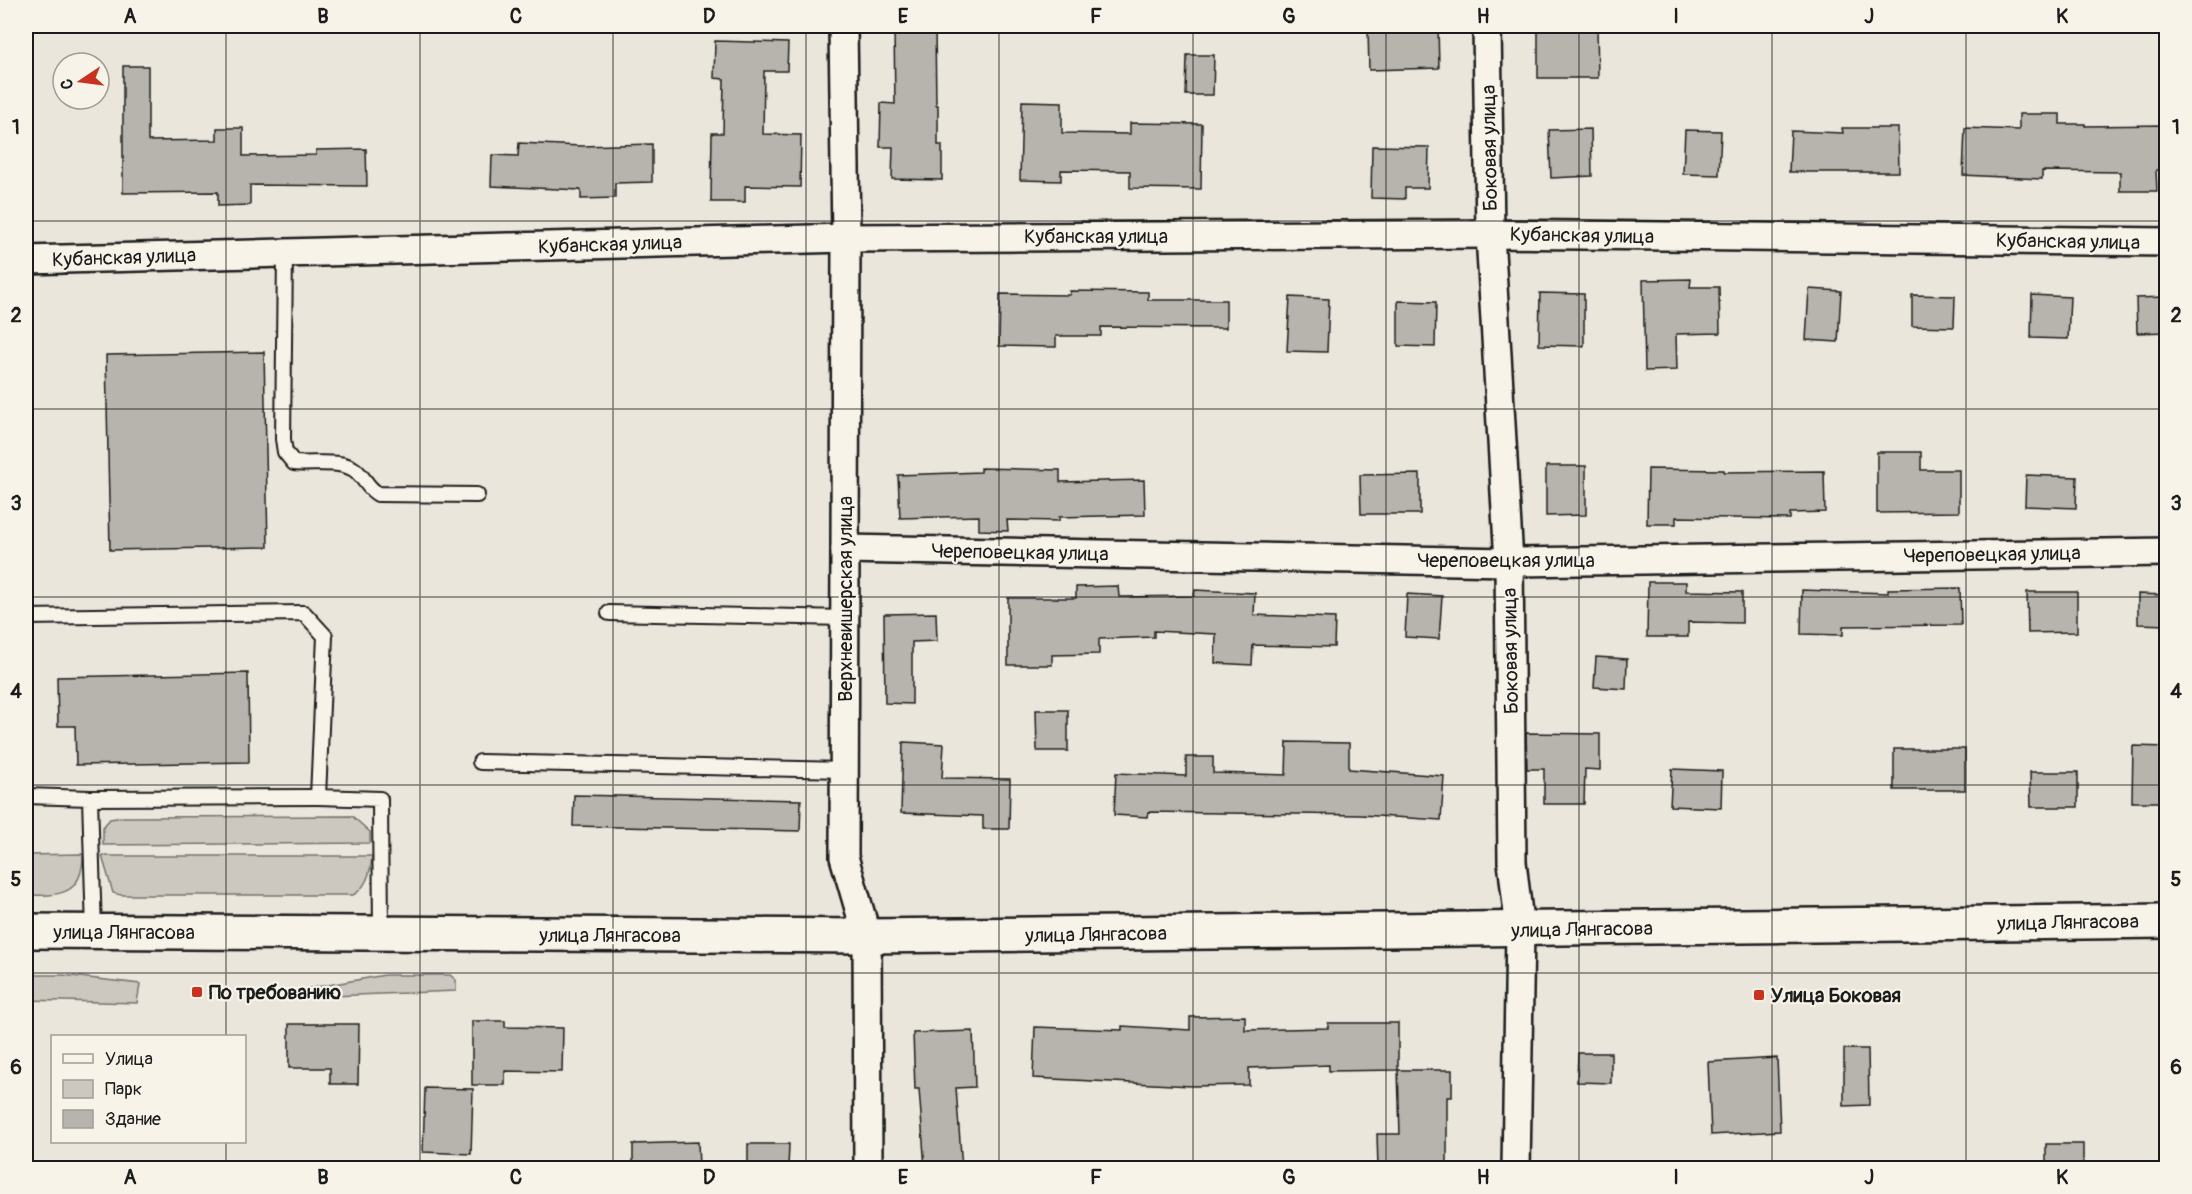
<svg xmlns="http://www.w3.org/2000/svg" width="2192" height="1194" viewBox="0 0 2192 1194" font-family="Pangolin,sans-serif">
<rect width="100%" height="100%" fill="#eae6dc"/>
<filter id="ink" filterUnits="userSpaceOnUse"><feTurbulence type="fractalNoise" baseFrequency=".0167" numOctaves="2"/><feDisplacementMap in="SourceGraphic" scale="12" xChannelSelector="R" yChannelSelector="G"/><feConvolveMatrix kernelMatrix="1 2 1 2 8 2 1 2 1" color-interpolation-filters="sRGB"/></filter>
<g filter="url(#ink)">
<g fill="#ccc8c0" stroke="#74726e" stroke-width="1.5">
<polygon points="352,816 370,832 370,843 103,845 103,827 110,819 123,817"/>
<path d="M83,854C83,896 59,896 26,895V855Z"/>
<path d="M102,856H372C371,871 366,888 353,895H121L113,893Z"/>
<polygon points="26,975 63,975 140,984 137,1003 26,1000"/>
<polygon points="385,975 450,975 456,980 456,991 306,997 306,989"/>
</g>
<g fill="#b6b4ac" stroke="#1c1c1c" stroke-width="1.5">
<polygon points="894,26 935,26 936,105 938,105 938,145 942,145 942,180 892,179 893,147 880,147 881,103 895,104"/>
<polygon points="1538,26 1597,26 1598,78 1538,78"/>
<polygon points="1438,27 1439,68 1369,70 1368,29"/>
<polygon points="715,41 788,43 787,71 764,71 763,134 801,135 800,187 745,186 745,202 711,202 712,133 723,133 724,79 714,78"/>
<polygon points="1187,55 1214,55 1213,95 1186,95"/>
<polygon points="123,66 148,66 148,141 217,140 217,128 243,128 243,156 316,155 316,150 366,149 367,186 250,185 250,205 218,206 218,192 123,193"/>
<polygon points="1022,101 1062,102 1062,133 1130,134 1130,123 1202,124 1201,189 1130,188 1130,171 1061,170 1061,181 1020,180"/>
<polygon points="2019,114 2060,114 2060,124 2085,124 2085,126 2166,125 2166,170 2156,170 2157,191 2120,191 2120,172 2042,171 2042,179 1963,175 1965,128 2019,130"/>
<polygon points="1842,128 1898,128 1899,172 1789,172 1791,131 1843,133"/>
<polygon points="1591,129 1592,176 1551,178 1549,130"/>
<polygon points="1685,130 1721,131 1719,175 1683,174"/>
<polygon points="519,143 581,146 652,144 652,182 615,183 615,198 581,199 581,190 491,186 492,155 518,156"/>
<polygon points="1372,146 1429,147 1428,188 1405,188 1405,199 1371,198"/>
<polygon points="1691,279 1690,287 1719,287 1720,333 1676,334 1677,370 1645,371 1643,280"/>
<polygon points="1809,289 1841,291 1838,342 1806,340"/>
<polygon points="1070,291 1148,292 1148,300 1226,300 1226,328 1101,327 1101,336 1056,336 1056,347 999,346 1000,294 1070,295"/>
<polygon points="1540,293 1584,294 1584,346 1539,345"/>
<polygon points="1912,295 1955,296 1954,327 1912,326"/>
<polygon points="2032,295 2070,297 2068,339 2031,338"/>
<polygon points="1290,297 1329,299 1327,352 1287,351"/>
<polygon points="2166,297 2166,332 2137,333 2136,298"/>
<polygon points="1398,301 1436,302 1435,347 1398,346"/>
<polygon points="264,352 268,547 110,550 106,355"/>
<polygon points="1877,452 1921,452 1921,470 1959,470 1959,512 1877,513"/>
<polygon points="1546,466 1586,466 1586,515 1546,516"/>
<polygon points="981,468 1060,470 1060,482 1144,480 1145,515 1059,517 1059,521 1007,520 1008,531 979,530 979,516 900,518 898,475 981,472"/>
<polygon points="1648,469 1724,470 1724,472 1824,471 1825,512 1790,513 1790,519 1676,517 1676,524 1647,524"/>
<polygon points="1420,474 1420,514 1361,514 1360,475"/>
<polygon points="2026,475 2077,477 2076,508 2025,506"/>
<polygon points="1648,582 1686,582 1686,591 1742,592 1742,623 1688,622 1688,637 1647,637"/>
<polygon points="1118,586 1119,597 1194,596 1195,590 1255,593 1254,615 1335,618 1334,647 1253,645 1252,665 1215,663 1216,634 1154,631 1154,637 1099,639 1099,654 1052,655 1052,665 1008,665 1008,598 1076,598 1076,587"/>
<polygon points="1960,588 1961,625 1843,626 1843,635 1801,634 1802,590 1888,593 1888,589"/>
<polygon points="2027,592 2077,592 2077,632 2028,633"/>
<polygon points="1407,594 1442,596 1439,639 1405,637"/>
<polygon points="2138,594 2166,595 2166,625 2138,624"/>
<polygon points="936,613 937,641 912,642 912,704 885,703 884,614"/>
<polygon points="1596,657 1627,659 1626,689 1594,687"/>
<polygon points="248,673 249,762 76,765 75,726 58,726 57,677"/>
<polygon points="1036,710 1068,710 1068,751 1037,751"/>
<polygon points="1526,733 1600,734 1600,770 1585,769 1584,804 1544,804 1544,769 1527,769"/>
<polygon points="903,742 944,744 942,778 1010,779 1009,829 983,829 983,816 901,813"/>
<polygon points="1287,742 1349,743 1349,769 1444,776 1441,820 1361,815 1148,812 1147,817 1114,815 1116,773 1186,776 1186,757 1213,757 1213,773 1286,775"/>
<polygon points="2133,746 2166,747 2166,802 2132,802"/>
<rect x="1894" y="749" width="71" height="41"/>
<polygon points="1672,769 1722,771 1721,808 1670,806"/>
<polygon points="2030,772 2078,772 2078,807 2031,807"/>
<polygon points="574,795 801,800 800,831 573,826"/>
<polygon points="1245,1016 1245,1030 1328,1028 1328,1023 1398,1023 1398,1070 1329,1071 1329,1065 1249,1068 1249,1085 1192,1086 1033,1078 1035,1027 1122,1030 1122,1026 1190,1030 1190,1017"/>
<polygon points="472,1021 505,1021 505,1027 563,1028 562,1072 505,1071 505,1085 472,1085"/>
<polygon points="289,1024 359,1024 358,1084 330,1084 330,1068 289,1068"/>
<polygon points="973,1031 975,1087 956,1088 962,1168 925,1168 919,1089 915,1089 913,1033"/>
<polygon points="1844,1049 1868,1049 1869,1105 1844,1106"/>
<polygon points="1578,1053 1611,1053 1611,1083 1577,1082"/>
<polygon points="1777,1058 1780,1131 1711,1135 1708,1062"/>
<polygon points="1398,1070 1452,1070 1452,1097 1447,1097 1447,1167 1378,1168 1377,1134 1400,1134"/>
<polygon points="425,1088 473,1089 471,1154 423,1152"/>
<polygon points="698,1142 699,1168 633,1168 633,1144"/>
<polygon points="748,1144 789,1144 788,1168 748,1168"/>
<rect x="2046" y="1144" width="37" height="24"/>
</g>
<g fill="none" stroke-linecap="round" stroke-linejoin="round">
<defs>
<g id="lane">
<path d="M285,253L283,439L285,452L294,463C312,465 341,459 355,470C365,478 367,488 378,494L477,495"/>
<polyline points="609,613 845,618"/>
<polyline points="26,617 304,613 325,636 318,797 380,799 381,933"/>
<polyline points="480,762 845,770"/>
<polyline points="26,796 90,798 94,932"/>
<polyline points="90,798 318,797"/>
</g>
<g id="street">
<polyline points="843,26 846,238 844,857 867,936 868,1168"/>
<polyline points="1487,26 1490,234 1509,562 1512,862 1520,930 1516,1168"/>
<polyline points="26,260 846,238 1490,234 2166,242"/>
<polyline points="845,549 1509,562 2166,552"/>
</g>
<polyline id="secondary" points="26,931 867,936 2166,921"/>
</defs>
<use href="#lane" stroke="#1c1c1c" stroke-width="18"/>
<use href="#street" stroke="#1c1c1c" stroke-width="32"/>
<use href="#secondary" stroke="#1c1c1c" stroke-width="38"/>
<use href="#lane" stroke="#f7f3e8" stroke-width="14"/>
<use href="#street" stroke="#f7f3e8" stroke-width="27"/>
<use href="#secondary" stroke="#f7f3e8" stroke-width="33"/>
</g>
</g>
<path fill="none" stroke="#1c1c1c" stroke-width="1.5" stroke-opacity="0.55" d="M226,26V1036M420,26V1168M613,26V1168M806,26V1168M999,26V1168M1193,26V1168M1386,26V1168M1579,26V1168M1772,26V1168M1966,26V1168M26,221H2166M26,409H2166M26,597H2166M26,785H2166M26,973H2166M226,1142V1168"/>
<g fill="#c8321e" stroke="#f7f3e8" stroke-width="2">
<rect x="191" y="986" width="12" height="12" rx="3"/>
<rect x="1753" y="989" width="12" height="12" rx="3"/>
</g>
<g text-anchor="middle" stroke-width="4.5" stroke-linejoin="round" paint-order="stroke">
<g font-size="20" fill="#1c1c1c" stroke="#f7f3e8">
<text transform="translate(1489 148) rotate(-91)" y="7">Боковая улица</text>
<text transform="translate(1582 235) rotate(1)" y="7">Кубанская улица</text>
<text x="1096" y="243">Кубанская улица</text>
<text transform="translate(2068 241) rotate(1)" y="7">Кубанская улица</text>
<text transform="translate(610 244) rotate(-2)" y="7">Кубанская улица</text>
<text transform="translate(124 257) rotate(-2)" y="7">Кубанская улица</text>
<text transform="translate(1020 552) rotate(1)" y="7">Череповецкая улица</text>
<text transform="translate(1992 554) rotate(-1)" y="7">Череповецкая улица</text>
<text x="1506" y="567">Череповецкая улица</text>
<text transform="translate(845 599) rotate(-90)" y="7">Верхневишерская улица</text>
<text transform="translate(1510 651) rotate(-91)" y="7">Боковая улица</text>
<text transform="translate(2068 922) rotate(-1)" y="7">улица Лянгасова</text>
<text transform="translate(1582 929) rotate(-1)" y="7">улица Лянгасова</text>
<text x="124" y="939">улица Лянгасова</text>
<text transform="translate(1096 934) rotate(-1)" y="7">улица Лянгасова</text>
<text x="610" y="942">улица Лянгасова</text>
</g>
<g font-size="20" font-weight="bold" fill="#1c1c1c" stroke="#f7f3e8" text-anchor="start">
<text x="209" y="999">По требованию</text>
<text x="1771" y="1002">Улица Боковая</text>
</g>
</g>
<rect width="2192" height="1194" fill="none" stroke="#f7f3e8" stroke-width="66"/>
<rect x="51" y="1035" width="195" height="108" fill="#f7f3e8" stroke="#9f9d96" stroke-width="1.5"/>
<rect x="63" y="1054" width="30" height="9" fill="#f7f3e8" stroke="#9f9d96" stroke-width="1.5"/>
<text x="105" y="1065" font-size="18" fill="#1c1c1c">Улица</text>
<rect x="63" y="1080" width="30" height="18" fill="#ccc8c0" stroke="#9f9d96" stroke-width="1.5"/>
<text x="105" y="1095" font-size="18" fill="#1c1c1c">Парк</text>
<rect x="63" y="1110" width="30" height="18" fill="#b6b4ac" stroke="#9f9d96" stroke-width="1.5"/>
<text x="105" y="1125" font-size="18" fill="#1c1c1c">Здание</text>
<g transform="translate(81 81) rotate(257)"><circle r="28" fill="#f7f3e8" stroke="#9f9d96" stroke-width="1.5"/>
<path d="M0-4.5L10 22L0 15L-10 22Z" fill="#c8321e"/>
<text y="-9" font-size="16" font-weight="bold" text-anchor="middle" fill="#1c1c1c">С</text>
</g>
<rect x="33" y="33" width="2126" height="1128" fill="none" stroke="#1c1c1c" stroke-width="2"/>
<g font-size="20" text-anchor="middle" font-weight="bold" fill="#1c1c1c">
<text x="130" y="23">A</text>
<text x="323" y="23">B</text>
<text x="516" y="23">C</text>
<text x="709" y="23">D</text>
<text x="903" y="23">E</text>
<text x="1096" y="23">F</text>
<text x="1289" y="23">G</text>
<text x="1483" y="23">H</text>
<text x="1676" y="23">I</text>
<text x="1869" y="23">J</text>
<text x="2062" y="23">K</text>
<text x="16" y="134">1</text>
<text x="2176" y="134">1</text>
<text x="16" y="322">2</text>
<text x="2176" y="322">2</text>
<text x="16" y="510">3</text>
<text x="2176" y="510">3</text>
<text x="16" y="698">4</text>
<text x="2176" y="698">4</text>
<text x="16" y="886">5</text>
<text x="2176" y="886">5</text>
<text x="16" y="1074">6</text>
<text x="2176" y="1074">6</text>
<text x="130" y="1184">A</text>
<text x="323" y="1184">B</text>
<text x="516" y="1184">C</text>
<text x="709" y="1184">D</text>
<text x="903" y="1184">E</text>
<text x="1096" y="1184">F</text>
<text x="1289" y="1184">G</text>
<text x="1483" y="1184">H</text>
<text x="1676" y="1184">I</text>
<text x="1869" y="1184">J</text>
<text x="2062" y="1184">K</text>
</g>
</svg>
